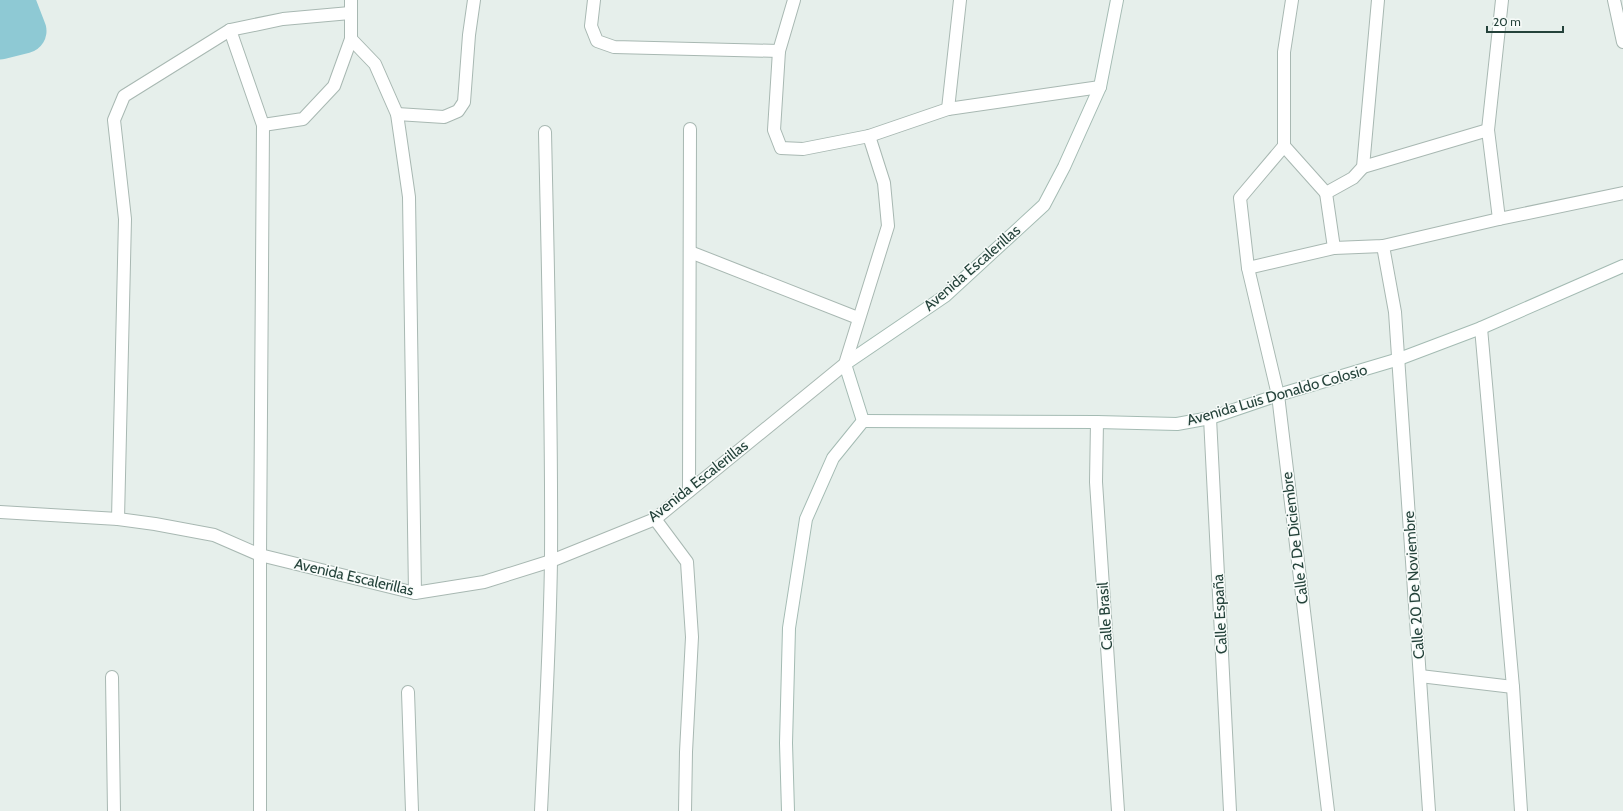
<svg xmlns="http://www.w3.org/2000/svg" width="1623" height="811" viewBox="0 0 1623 811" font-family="Cabin,sans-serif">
<rect width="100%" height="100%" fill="#e6efeb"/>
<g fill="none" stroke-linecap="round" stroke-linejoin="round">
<polyline stroke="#8ec9d4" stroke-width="45" points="0,37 24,31 12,0"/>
<defs>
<g id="street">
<polyline points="594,0 591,26 597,41 614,47 779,51"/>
<polyline points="794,0 779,51 774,130 781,148 803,149 869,136 948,109 1100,87"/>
<polyline points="1292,0 1284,52 1284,146 1326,193"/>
<polyline points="1614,0 1623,42"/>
<polyline points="230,30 263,125 260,555 260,811"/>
<polyline points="351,39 375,64 397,114 409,197 415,593"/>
<polyline points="948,109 960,0"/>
<polyline points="397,114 444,117 458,111 464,102 469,35 474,0"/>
<polyline points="263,125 303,119 334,86 351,39 351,0"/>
<polyline points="1284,146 1240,198 1248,268 1278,395 1328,811"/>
<polyline points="1363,167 1488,130"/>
<polyline points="1499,219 1488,130 1502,0"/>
<polyline points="1383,246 1395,312 1429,811"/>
<polyline points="1334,248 1326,193 1353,178 1363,167 1378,0"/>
<polyline points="690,252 858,318"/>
<polyline points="1248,268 1334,248 1383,246 1499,219 1623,193"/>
<polyline points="1481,328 1513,687 1521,811"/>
<polyline points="1210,418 1230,811"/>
<polyline points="1097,422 1096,482 1118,811"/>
<polyline points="689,491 690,129"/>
<polyline points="0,512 118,519 155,524 214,535 260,555 415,593 484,582 551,561 655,519 845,364 888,226 884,183 869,136"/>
<polyline points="118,519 125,219 114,120 124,96 230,30 283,19 350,13"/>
<polyline points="655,519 687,562 692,637 686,752 685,811"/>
<polyline points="1420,676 1513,687"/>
<polyline points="112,677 114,811"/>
<polyline points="408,692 412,811"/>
<path d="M541,811C545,727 550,643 551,559C552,417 548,274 545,132"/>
</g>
<g id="secondary">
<polyline points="863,421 1097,422 1177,424 1210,418 1278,395 1399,359 1481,328 1623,266"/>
<polyline points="863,421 845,364 945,296 1044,205 1064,167 1100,87 1117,0"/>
<polyline points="788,811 786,743 789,628 806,519 833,458 863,421"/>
</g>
</defs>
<use href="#street" stroke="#a8b8b2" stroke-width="14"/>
<use href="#secondary" stroke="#a4bbb3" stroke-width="14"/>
<use href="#street" stroke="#fff" stroke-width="12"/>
<use href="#secondary" stroke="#fff" stroke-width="12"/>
</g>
<g text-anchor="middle" stroke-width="3" stroke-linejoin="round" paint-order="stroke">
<g font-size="15" fill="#24423a" stroke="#f7fbf9">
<text transform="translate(972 268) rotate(-41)" y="5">Avenida Escalerillas</text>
<text transform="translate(1277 395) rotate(-16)" y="5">Avenida Luis Donaldo Colosio</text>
<text transform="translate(698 481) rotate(-38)" y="5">Avenida Escalerillas</text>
<text transform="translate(1295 538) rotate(-97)" y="5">Calle 2 De Diciembre</text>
<text transform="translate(354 577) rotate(13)" y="5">Avenida Escalerillas</text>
<text transform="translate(1414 585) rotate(-94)" y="5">Calle 20 De Noviembre</text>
<text transform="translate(1220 614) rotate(-93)" y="5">Calle España</text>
<text transform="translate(1105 616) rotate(-94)" y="5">Calle Brasil</text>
</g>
</g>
<path d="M1487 26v6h76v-6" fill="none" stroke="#24423a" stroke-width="2"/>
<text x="1493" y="26" font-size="12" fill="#24423a" stroke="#f7fbf9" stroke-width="3" paint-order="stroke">20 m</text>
</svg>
